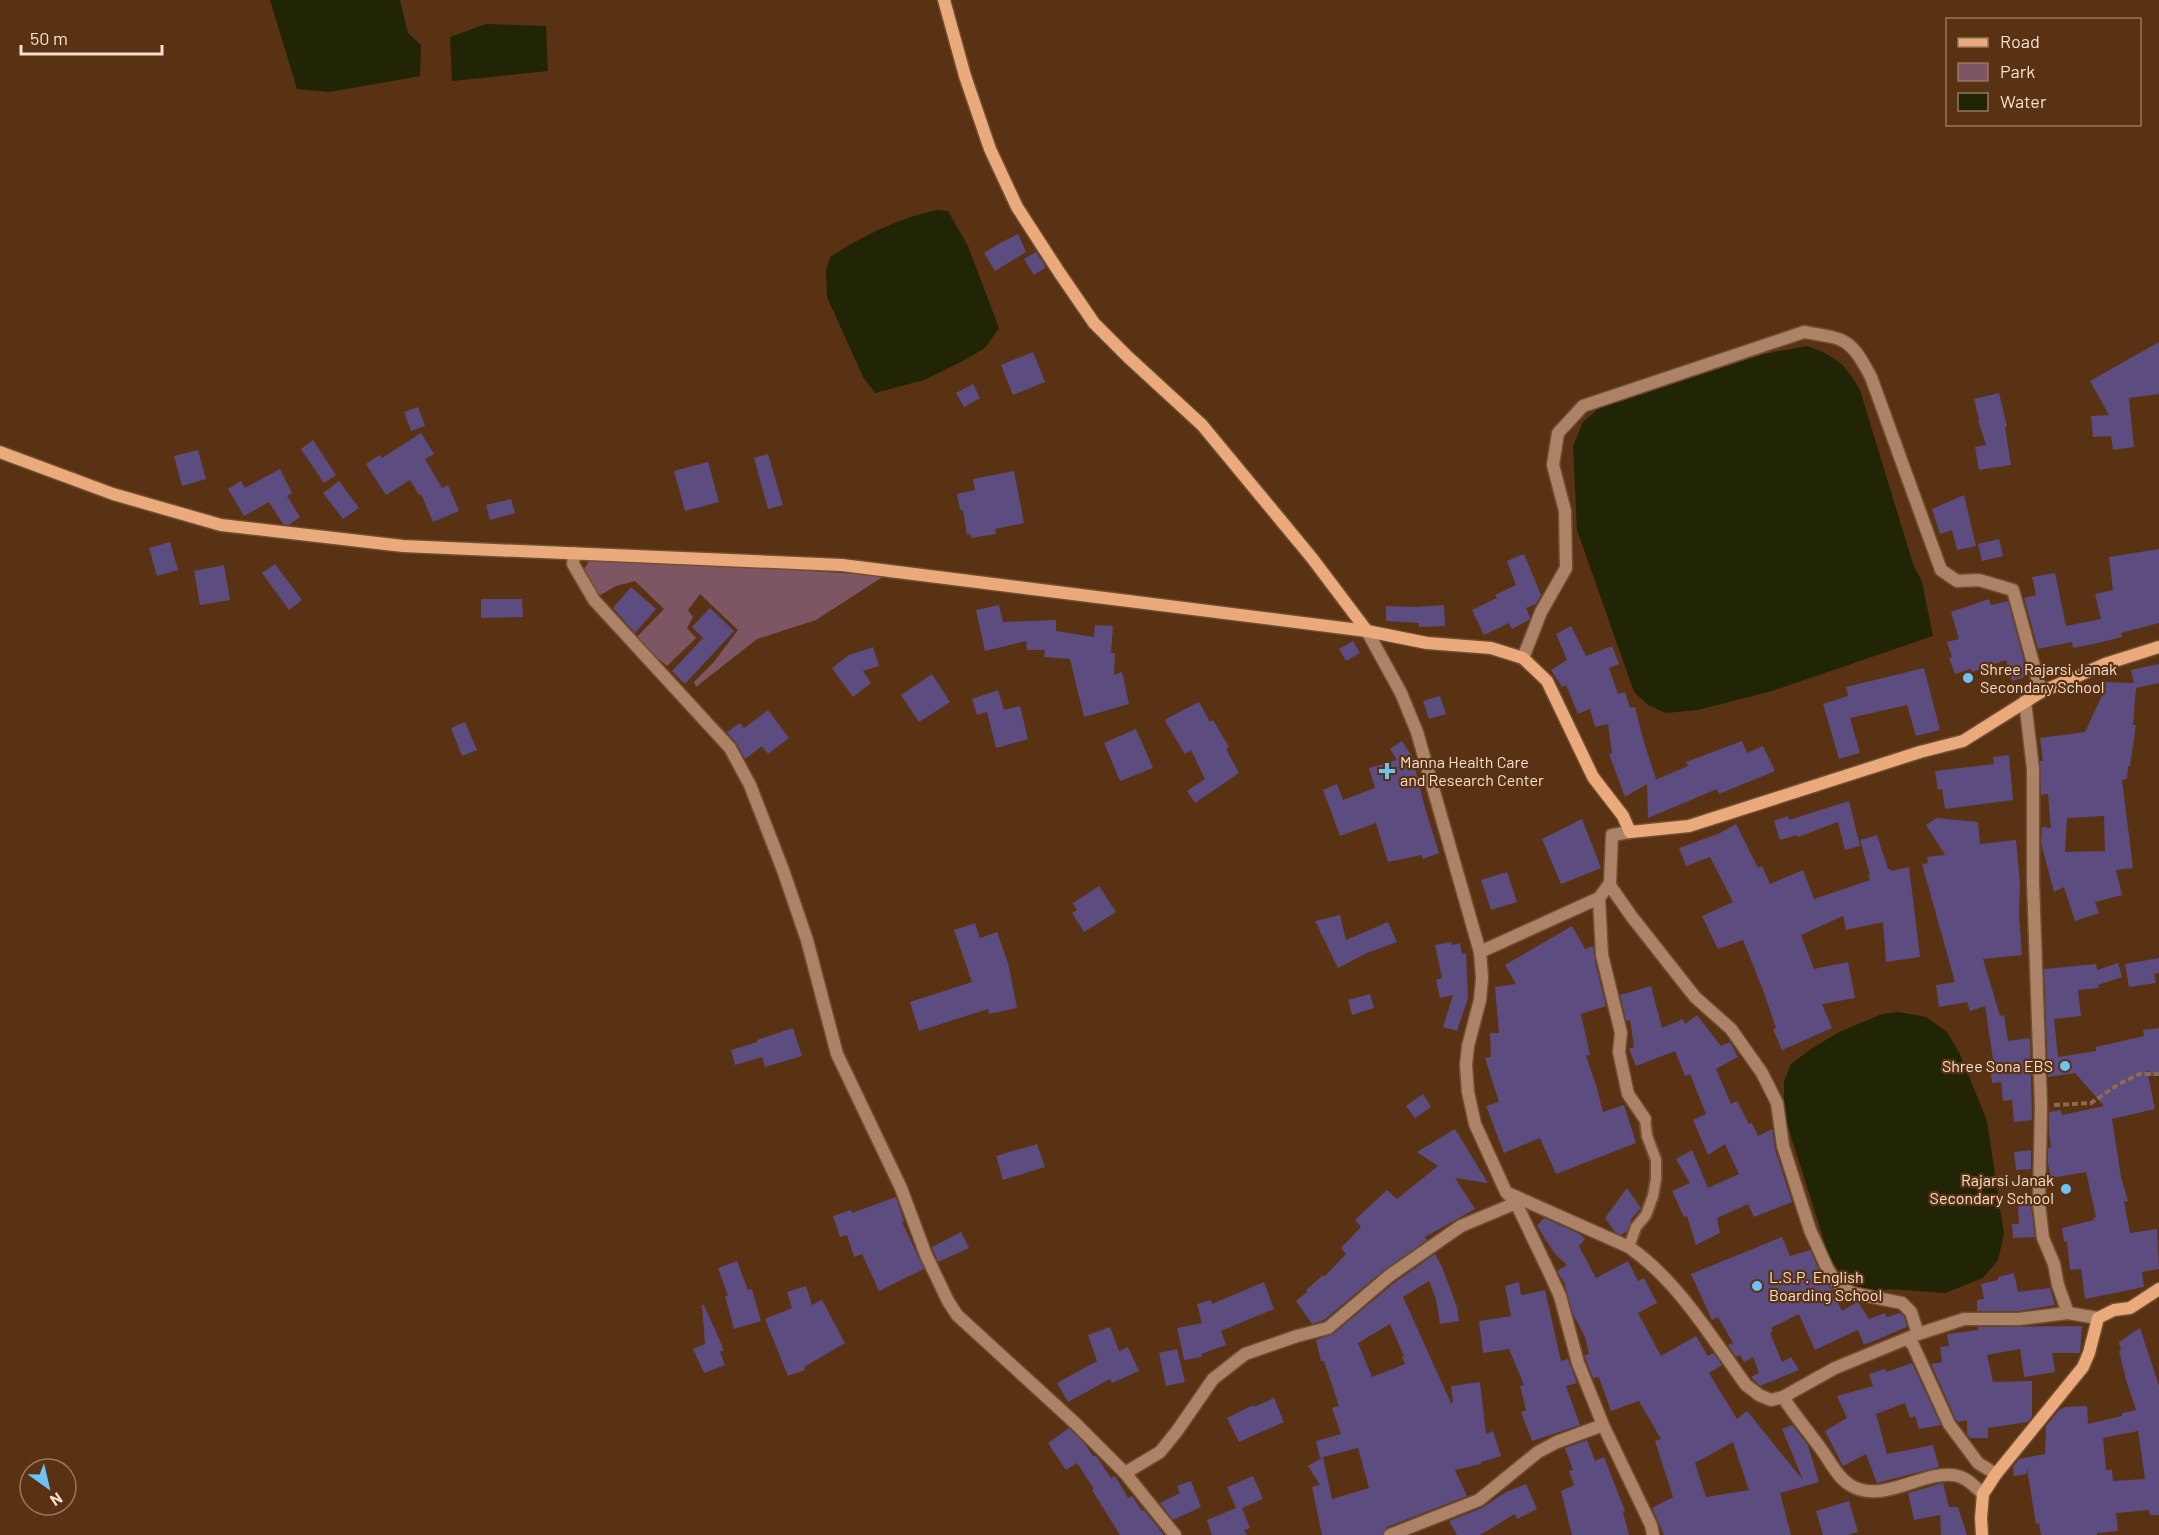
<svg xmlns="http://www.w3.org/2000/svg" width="2159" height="1535" viewBox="0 0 2159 1535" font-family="Barlow,sans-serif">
<rect width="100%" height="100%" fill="#583213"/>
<polygon fill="#7e5563" points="655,560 884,576 816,620 757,639 696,687 694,682 713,663 738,630 700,594 688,610 693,617 687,628 696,638 667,666 635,639 664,609 635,581 616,586 590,601 583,571 589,561"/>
<g fill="#212506">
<polygon points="270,0 400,0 408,33 421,45 420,76 330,92 297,89"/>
<polygon points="486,24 546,26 548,71 452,81 450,37"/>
<path d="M937,210L948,211L968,246L999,328L985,348L961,362L924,380L875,393L863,377L827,297L826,271L830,257C862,236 899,218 937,210Z"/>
<path d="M1807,346C1835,356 1845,363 1860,390L1913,564L1922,582L1933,636L1772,691L1698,710L1666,713L1648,705L1634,692L1577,530L1573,446L1583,422L1598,409L1764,354Z"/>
<polygon points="1899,1012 1926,1017 1947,1032 1960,1054 1987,1121 2004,1234 1998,1260 1983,1278 1945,1293 1891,1289 1870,1292 1845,1281 1829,1256 1784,1114 1784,1081 1791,1064 1811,1049 1839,1032 1882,1014"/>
</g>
<g fill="#5c4c80" fill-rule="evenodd">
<polygon points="1018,234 1026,252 995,271 984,253 1000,243"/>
<polygon points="1036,252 1046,267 1034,275 1024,259"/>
<polygon points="2159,342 2159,394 2129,398 2134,447 2113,450 2111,436 2093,437 2091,416 2109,415 2090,381"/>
<polygon points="1033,352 1045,382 1013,395 1001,365"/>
<polygon points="973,384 980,398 964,407 956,393"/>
<polygon points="1999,393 2007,426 2005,427 2011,465 1979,470 1975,447 1986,445 1978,420 1979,419 1974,399"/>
<polygon points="418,407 425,426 411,431 404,412"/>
<polygon points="421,433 434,454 425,459 442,488 448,485 459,511 433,522 421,494 419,495 410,480 386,495 366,464 380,455 382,458"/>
<polygon points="313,440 336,475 324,483 301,449"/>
<polygon points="198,450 206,479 182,486 174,456"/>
<polygon points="768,454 783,505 768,509 754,458"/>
<polygon points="708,462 719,502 685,511 674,471"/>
<polygon points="280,469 292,493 287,496 300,517 289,525 283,524 269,502 244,516 228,489 241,481 245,488"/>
<polygon points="1014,471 1024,523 995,529 996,534 971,538 971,534 967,535 963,510 960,510 957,494 975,490 973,479"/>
<polygon points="339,481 359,508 343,519 323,493"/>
<polygon points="1964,495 1976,546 1957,550 1952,530 1940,534 1932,509"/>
<polygon points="511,499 515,513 490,520 486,505"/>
<polygon points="1999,539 2003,556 1982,561 1978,544"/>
<polygon points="170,542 178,570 157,576 149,548"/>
<polygon points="2159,549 2159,623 2121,633 2122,637 2098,643 2073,648 2072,642 2038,649 2024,598 2036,595 2032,577 2055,573 2066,626 2101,619 2095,594 2113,590 2109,557"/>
<polygon points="1524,554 1541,595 1536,604 1526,608 1530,617 1529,620 1512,629 1509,623 1484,635 1472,610 1497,598 1495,595 1516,585 1507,561"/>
<polygon points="275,564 302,600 289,610 262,573"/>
<polygon points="224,565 230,600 200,605 194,571"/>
<polygon points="631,587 656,609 635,633 613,608"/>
<polygon points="481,599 522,599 523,617 481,618"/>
<polygon points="1989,599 1991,605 2008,601 2028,676 2012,681 2006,660 1972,672 1971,669 1955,674 1949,658 1952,657 1947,642 1959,639 1951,612"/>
<polygon points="999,605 1003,622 1056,620 1056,631 1094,637 1095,625 1113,626 1111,653 1115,653 1114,675 1122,672 1129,704 1084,717 1070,659 1044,657 1045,650 1027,650 1026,641 985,651 976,610"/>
<polygon points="1444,605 1445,626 1419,627 1419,623 1386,621 1386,606 1415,607"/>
<polygon points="710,608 734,631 685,684 672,671 703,638 692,627"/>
<polygon points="1571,626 1586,656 1612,646 1619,664 1609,668 1618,694 1625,692 1630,708 1635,707 1643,739 1656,779 1655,780 1688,766 1686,762 1742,741 1747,753 1763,746 1775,771 1719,794 1717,789 1648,818 1647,784 1625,797 1609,754 1612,753 1608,724 1595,727 1590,709 1578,714 1566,685 1562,687 1551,670 1567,660 1556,634"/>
<polygon points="1353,641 1360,653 1346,661 1339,649"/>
<polygon points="873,647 879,666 863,671 871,683 853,697 832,668 849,655"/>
<path d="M2159,664V683L2136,688L2133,725H2136L2130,766H2128L2127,779L2122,780L2133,868L2116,870L2122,895L2095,902L2099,913L2075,921L2064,887L2054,892L2041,843L2042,827L2051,828L2048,794L2041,795L2040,761H2043L2040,738L2085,732L2105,689V682L2134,683L2131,670ZM2104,816L2105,851L2065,852L2067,818Z"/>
<polygon points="1924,668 1940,730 1916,736 1907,705 1850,718 1860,753 1839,759 1823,704 1848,696 1846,687"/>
<polygon points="932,674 950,702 919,722 901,695"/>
<polygon points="998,690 1004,710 1020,706 1028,739 996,748 987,712 977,715 972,699"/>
<polygon points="1440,696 1446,714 1429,719 1423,701"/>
<polygon points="1199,702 1210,722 1213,720 1229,747 1226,749 1239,773 1195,803 1187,791 1205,779 1191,750 1185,754 1165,721 1166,719"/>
<polygon points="768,710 789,738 768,754 762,746 745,759 737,744 727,732 740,723 744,728"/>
<polygon points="465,722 477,750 462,756 451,728"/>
<polygon points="1136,729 1153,768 1120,781 1104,743"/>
<polygon points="1402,741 1412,756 1425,808 1439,853 1423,859 1422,855 1388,862 1376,823 1340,836 1323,790 1337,784 1343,800 1375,788 1369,768 1397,760 1390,749"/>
<polygon points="2009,755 2013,800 1945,809 1942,789 1938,790 1935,771 1994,764 1993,757"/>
<polygon points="1849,801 1860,846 1845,850 1838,822 1798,837 1797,835 1780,840 1774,821 1788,816 1789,820"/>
<polygon points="1937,818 1978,822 1980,844 2016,840 2020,883 2019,913 2022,955 1983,959 2000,1016 2004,1015 2008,1041 2030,1038 2032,1120 2014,1122 2012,1100 2003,1101 2001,1082 1992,1083 1990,1067 1994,1066 1985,1006 1970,1011 1967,1002 1939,1007 1936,985 1955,982 1922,864 1928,863 1927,857 1945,855 1926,825"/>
<polygon points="1582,819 1601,868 1561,884 1542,839"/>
<polygon points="1736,824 1758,868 1762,866 1770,884 1803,870 1814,899 1870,880 1868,875 1870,875 1860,840 1877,835 1888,869 1890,869 1891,871 1909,867 1920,957 1886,962 1883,922 1846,930 1843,916 1801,935 1814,969 1848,962 1855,998 1822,1004 1832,1028 1782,1050 1773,1029 1776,1028 1763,990 1743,940 1718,949 1702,916 1733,902 1710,857 1686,866 1679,848 1720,833"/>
<polygon points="1507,872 1517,902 1491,910 1481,880"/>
<polygon points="1099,886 1116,912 1084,932 1072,913 1077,910 1073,903"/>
<polygon points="1340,915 1346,940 1388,922 1397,942 1367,953 1338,968 1315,921"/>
<polygon points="975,923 980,938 997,932 1008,963 1017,1008 989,1014 988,1009 919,1031 910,1002 972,982 954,930"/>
<polygon points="1572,926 1585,949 1593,946 1596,966 1606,1006 1581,1014 1590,1055 1586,1056 1597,1088 1603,1112 1624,1105 1636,1143 1556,1174 1540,1138 1504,1153 1486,1106 1499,1102 1485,1058 1491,1057 1490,1033 1499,1033 1495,987 1516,984 1505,965"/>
<polygon points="1451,942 1452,945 1460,943 1462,954 1466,953 1468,998 1457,1031 1443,1027 1453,995 1440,998 1436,980 1442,978 1435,945"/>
<polygon points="2159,958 2159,973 2154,974 2156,983 2129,987 2125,964"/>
<polygon points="2118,963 2122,977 2098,985 2099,988 2078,990 2081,1016 2054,1019 2058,1057 2096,1051 2096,1047 2144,1036 2143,1030 2159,1028 2159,1075 2149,1076 2149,1071 2147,1071 2155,1109 2112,1119 2121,1177 2128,1201 2124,1202 2130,1233 2157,1229 2159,1269 2142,1272 2144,1287 2085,1299 2081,1269 2070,1270 2067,1241 2064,1242 2062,1228 2094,1220 2093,1218 2096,1217 2086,1172 2051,1178 2048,1164 2048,1148 2051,1148 2049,1132 2049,1112 2061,1110 2062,1115 2104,1106 2075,1073 2048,1077 2044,969 2096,964 2097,970"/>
<polygon points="1651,986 1662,1028 1683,1019 1685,1024 1697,1015 1721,1046 1730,1042 1738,1057 1716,1069 1731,1104 1737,1101 1749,1124 1752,1123 1758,1136 1772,1129 1775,1149 1792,1202 1754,1217 1748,1204 1717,1218 1720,1233 1696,1245 1687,1216 1684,1217 1672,1191 1690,1183 1676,1159 1692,1150 1708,1188 1739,1174 1725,1144 1708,1155 1693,1120 1706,1114 1690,1074 1685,1076 1675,1051 1636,1066 1629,1049 1634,1047 1630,1020 1626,1021 1620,995"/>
<polygon points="1370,994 1374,1008 1352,1015 1348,1000"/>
<polygon points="793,1028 802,1056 765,1067 762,1057 735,1065 731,1050 757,1042 757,1040"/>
<polygon points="1423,1094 1431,1107 1415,1118 1406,1106"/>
<polygon points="1455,1129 1488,1183 1455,1178 1475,1209 1425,1237 1427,1240 1384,1270 1324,1320 1312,1324 1296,1301 1307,1292 1306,1290 1323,1275 1324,1277 1346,1254 1341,1248 1361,1227 1355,1220 1387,1190 1397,1199 1438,1166 1417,1152"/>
<polygon points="1037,1144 1045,1167 1003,1180 996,1156"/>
<polygon points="2031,1150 2031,1169 2016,1170 2014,1152"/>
<polygon points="1627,1188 1641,1208 1632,1218 1627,1231 1621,1235 1615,1232 1605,1218"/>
<polygon points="896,1197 904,1221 902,1222 924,1269 879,1291 862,1254 854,1257 847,1235 840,1237 833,1216 851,1210 852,1213"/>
<polygon points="2031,1205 2035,1237 2013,1238 2012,1224 2019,1224 2018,1206"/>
<path d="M1544,1218L1580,1234L1585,1239L1579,1246L1596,1278L1628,1261L1638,1281L1644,1278L1657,1303L1638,1313L1661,1356L1696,1336L1708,1356L1714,1353L1722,1365L1709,1373L1737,1419L1747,1411L1803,1480L1782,1429L1792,1425L1808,1445L1819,1482L1780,1493L1791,1535H1664L1652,1508L1673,1497L1655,1441L1661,1439L1639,1401L1611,1411L1599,1377L1593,1378L1584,1355L1589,1354L1585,1337L1573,1314L1565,1286H1566L1557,1271L1567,1265L1555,1254L1537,1226ZM1733,1442L1749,1490L1706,1497L1695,1463Z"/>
<polygon points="961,1232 969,1248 938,1262 932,1247"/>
<polygon points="1782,1237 1790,1256 1810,1250 1821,1274 1832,1290 1842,1311 1857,1302 1859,1303 1869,1319 1885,1313 1887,1317 1900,1313 1904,1316 1907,1327 1864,1345 1858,1330 1815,1350 1799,1314 1771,1328 1773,1331 1770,1333 1782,1362 1791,1357 1799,1370 1760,1386 1751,1377 1759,1373 1753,1357 1744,1362 1740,1355 1736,1357 1728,1345 1733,1343 1718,1317 1712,1320 1691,1274"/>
<path d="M1435,1254L1442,1267L1457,1307L1459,1321L1440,1324L1436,1299L1429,1281L1403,1297L1451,1403L1453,1402L1451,1386L1480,1382L1486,1434L1493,1431L1501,1456L1481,1462V1464L1455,1470L1467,1496L1387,1527L1382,1535H1322L1312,1487L1320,1485L1308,1466L1322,1458H1320L1316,1441L1341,1434L1332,1408L1339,1406L1324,1361H1321L1316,1340L1333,1334L1394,1283ZM1390,1324L1404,1356L1402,1357L1405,1364L1372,1377L1358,1343ZM1358,1448L1369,1488L1332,1499L1323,1457Z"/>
<polygon points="737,1261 748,1290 752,1289 761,1321 734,1329 725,1296 728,1296 718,1268"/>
<polygon points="2014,1273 2018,1292 2050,1288 2055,1305 2018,1311 1977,1311 1977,1300 1984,1299 1981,1284 1998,1280 1998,1277"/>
<polygon points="1264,1282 1274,1309 1221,1331 1226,1345 1201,1354 1202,1357 1184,1360 1177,1328 1202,1323 1197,1304 1211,1300 1212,1304"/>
<polygon points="1519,1282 1521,1295 1545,1290 1561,1361 1568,1359 1577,1383 1566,1386 1580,1425 1532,1441 1521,1412 1526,1410 1520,1386 1524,1385 1509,1349 1483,1353 1479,1321 1511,1316 1505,1286"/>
<polygon points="806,1286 812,1305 822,1300 845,1343 804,1367 805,1370 788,1376 765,1319 792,1308 787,1292"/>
<polygon points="702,1305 704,1305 724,1350 720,1352 725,1365 704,1373 693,1349 705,1344"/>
<polygon points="2082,1326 2080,1353 2052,1353 2055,1372 2024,1377 2020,1349 1987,1355 1993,1382 2032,1381 2032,1417 2028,1422 1988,1428 1988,1438 1970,1438 1967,1434 1967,1420 1958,1422 1956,1420 1931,1364 1942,1362 1940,1347 1949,1346 1947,1334 1978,1330 1978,1327"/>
<polygon points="1110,1327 1119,1351 1128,1347 1139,1371 1112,1383 1110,1379 1068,1402 1057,1383 1097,1361 1088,1335"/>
<path d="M2140,1328L2159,1386V1515H2150L2149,1510L2116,1513L2118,1531L2097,1533V1535H2041L2039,1523L2036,1524L2027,1469L2026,1474L2014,1476L2013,1467L2019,1459L2045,1454L2046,1426L2059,1410L2065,1407L2087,1406L2088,1424L2122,1416V1413L2136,1410L2127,1383L2119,1351L2121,1350L2119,1342ZM2138,1431L2145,1479L2113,1481L2112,1470H2106L2103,1438Z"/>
<polygon points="1177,1349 1185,1382 1166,1386 1159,1353"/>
<polygon points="1912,1363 1941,1425 1919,1429 1915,1416 1910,1418 1905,1403 1876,1414 1887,1454 1933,1445 1939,1467 1877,1483 1866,1454 1843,1466 1825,1431 1847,1418 1837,1396 1873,1386 1869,1374 1885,1369 1886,1372"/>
<polygon points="1274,1398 1284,1422 1239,1442 1227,1418 1253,1405 1254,1407"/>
<polygon points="1069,1428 1085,1444 1093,1456 1096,1456 1111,1478 1115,1476 1128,1498 1132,1496 1142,1511 1144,1510 1164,1535 1120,1535 1092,1490 1094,1489 1077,1463 1066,1470 1048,1443"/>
<polygon points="1587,1440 1595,1461 1604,1457 1625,1511 1623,1512 1629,1535 1572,1535 1561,1491 1574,1485 1569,1471 1573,1470 1565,1448"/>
<polygon points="1253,1476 1263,1499 1242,1508 1250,1528 1244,1530 1247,1535 1212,1535 1207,1520 1236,1508 1227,1487"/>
<polygon points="1191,1481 1201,1507 1173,1520 1160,1503 1180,1493 1177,1486"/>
<polygon points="1943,1483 1949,1507 1958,1507 1967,1535 1941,1535 1940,1515 1914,1520 1908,1493"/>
<polygon points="1526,1484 1537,1509 1517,1519 1515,1514 1480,1535 1457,1535 1449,1521 1482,1508 1506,1492"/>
<polygon points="1849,1501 1858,1532 1847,1535 1823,1535 1816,1511"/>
</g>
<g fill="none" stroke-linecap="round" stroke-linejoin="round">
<defs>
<polyline id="lane" points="1629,1247 1636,1227 1646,1215 1653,1196 1656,1179 1656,1160 1647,1136 1645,1119"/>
<g id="street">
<polyline points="574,553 573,564 594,600 730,748 750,785 783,870 807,940 837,1054 901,1188 926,1255 948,1301 957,1315 1075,1423 1125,1473 1175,1535"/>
<polyline points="1367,631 1401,693 1417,732 1480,952 1482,978 1480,1000 1468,1046 1466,1065 1468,1092 1475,1124 1506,1192 1516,1203 1549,1272 1560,1296 1578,1363 1591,1395 1603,1425 1651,1525 1653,1535"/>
<path d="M1523,658L1541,612L1566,568L1565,511L1553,465L1558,433L1583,406L1804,332C1847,339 1850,338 1871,377L1941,570L1957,581L1979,580L2013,590L2041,692"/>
<polyline points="2025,701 2033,769 2033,882 2041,1106 2039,1204 2043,1238 2054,1264 2058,1285 2068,1313"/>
<polyline points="1630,832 1612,835 1610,883 1611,887 1632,917 1695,997 1731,1029 1762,1073 1777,1103 1783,1146 1810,1230 1828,1270 1837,1283 1852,1293 1902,1303 1911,1312 1918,1334"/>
<polyline points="1610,883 1599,898 1602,955 1621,1033 1619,1052 1628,1094 1645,1119"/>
<polyline points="1480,952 1599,898"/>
<path d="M1510,1194L1629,1247C1678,1281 1711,1337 1746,1385L1759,1395L1771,1400L1783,1397L1835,1368L1918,1334L1964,1319H2019L2068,1313L2098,1318"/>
<polyline points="1907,1339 1913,1345 1949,1424 1978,1463 1996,1474"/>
<path d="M1783,1397C1794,1415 1809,1432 1821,1449C1830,1461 1837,1477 1850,1485C1881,1505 1922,1471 1953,1475C1965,1476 1974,1486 1983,1494"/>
<polyline points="1125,1473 1160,1452 1177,1431 1213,1379 1245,1354 1297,1336 1328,1328 1389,1276 1461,1226 1516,1203"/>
<polyline points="1390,1535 1479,1500 1538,1452 1557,1442 1603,1425"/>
</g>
<g id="secondary">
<polyline points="944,0 965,76 990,149 1017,207 1059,272 1094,323 1128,357 1202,425 1312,558 1367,631"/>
<polyline points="0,452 113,494 221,525 403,546 842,565 1367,631 1427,643 1491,648 1523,658 1547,681 1593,777 1623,816 1630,832 1689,826 1920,752 1963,741 2041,692 2105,664 2159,647"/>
<polyline points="1982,1535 1981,1518 1983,1494 1996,1474 2083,1367 2089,1353 2098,1318 2114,1310 2130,1308 2159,1289"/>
</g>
</defs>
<use href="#lane" stroke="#714e31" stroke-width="14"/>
<use href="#street" stroke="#714e31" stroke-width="15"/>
<use href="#secondary" stroke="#714e31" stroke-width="15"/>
<polyline stroke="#8d6b51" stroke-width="4" stroke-dasharray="6 3" stroke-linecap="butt" points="2054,1105 2091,1103 2119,1084 2139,1074 2159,1074"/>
<use href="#lane" stroke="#ac8366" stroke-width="10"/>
<use href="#street" stroke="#ac8366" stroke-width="12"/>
<use href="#secondary" stroke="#eaaa7b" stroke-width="12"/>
</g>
<g fill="#6fc2f4" stroke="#583213" stroke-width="2">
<circle cx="1968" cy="678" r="6"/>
<path d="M1384 762h6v6h6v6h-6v6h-6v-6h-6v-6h6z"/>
<circle cx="2065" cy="1066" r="6"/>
<circle cx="2066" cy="1189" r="6"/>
<circle cx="1757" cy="1286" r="6"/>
</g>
<g text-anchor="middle" stroke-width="4.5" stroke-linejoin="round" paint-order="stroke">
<g font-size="16" fill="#f7dece" stroke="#583213" text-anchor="start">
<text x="1980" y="675">Shree Rajarsi Janak<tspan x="1980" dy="18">Secondary School</tspan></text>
<text x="1400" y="768">Manna Health Care<tspan x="1400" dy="18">and Research Center</tspan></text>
<text x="2053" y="1072" text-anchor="end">Shree Sona EBS</text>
<text x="2054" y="1186" text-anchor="end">Rajarsi Janak<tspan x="2054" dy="18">Secondary School</tspan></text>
<text x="1769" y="1283">L.S.P. English<tspan x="1769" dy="18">Boarding School</tspan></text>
</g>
</g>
<rect x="1946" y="18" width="195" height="108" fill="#583213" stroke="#98775e" stroke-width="1.5"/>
<rect x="1958" y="38" width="30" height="9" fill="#eaaa7b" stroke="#98775e" stroke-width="1.5"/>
<text x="2000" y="48" font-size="18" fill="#f7dece">Road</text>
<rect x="1958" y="63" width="30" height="18" fill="#7e5563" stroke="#98775e" stroke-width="1.5"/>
<text x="2000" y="78" font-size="18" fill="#f7dece">Park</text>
<rect x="1958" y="93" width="30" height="18" fill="#212506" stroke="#98775e" stroke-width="1.5"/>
<text x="2000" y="108" font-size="18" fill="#f7dece">Water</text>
<g transform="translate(48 1487) rotate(146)"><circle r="28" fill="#583213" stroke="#98775e" stroke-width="1.5"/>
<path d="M0-4.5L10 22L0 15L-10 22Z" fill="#6fc2f4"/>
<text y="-9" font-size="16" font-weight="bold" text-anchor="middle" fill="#f7dece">N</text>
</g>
<path d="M21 45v9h141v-9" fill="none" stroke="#f7dece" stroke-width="3"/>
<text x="30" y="45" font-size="18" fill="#f7dece" stroke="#583213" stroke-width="4.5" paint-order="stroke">50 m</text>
</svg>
